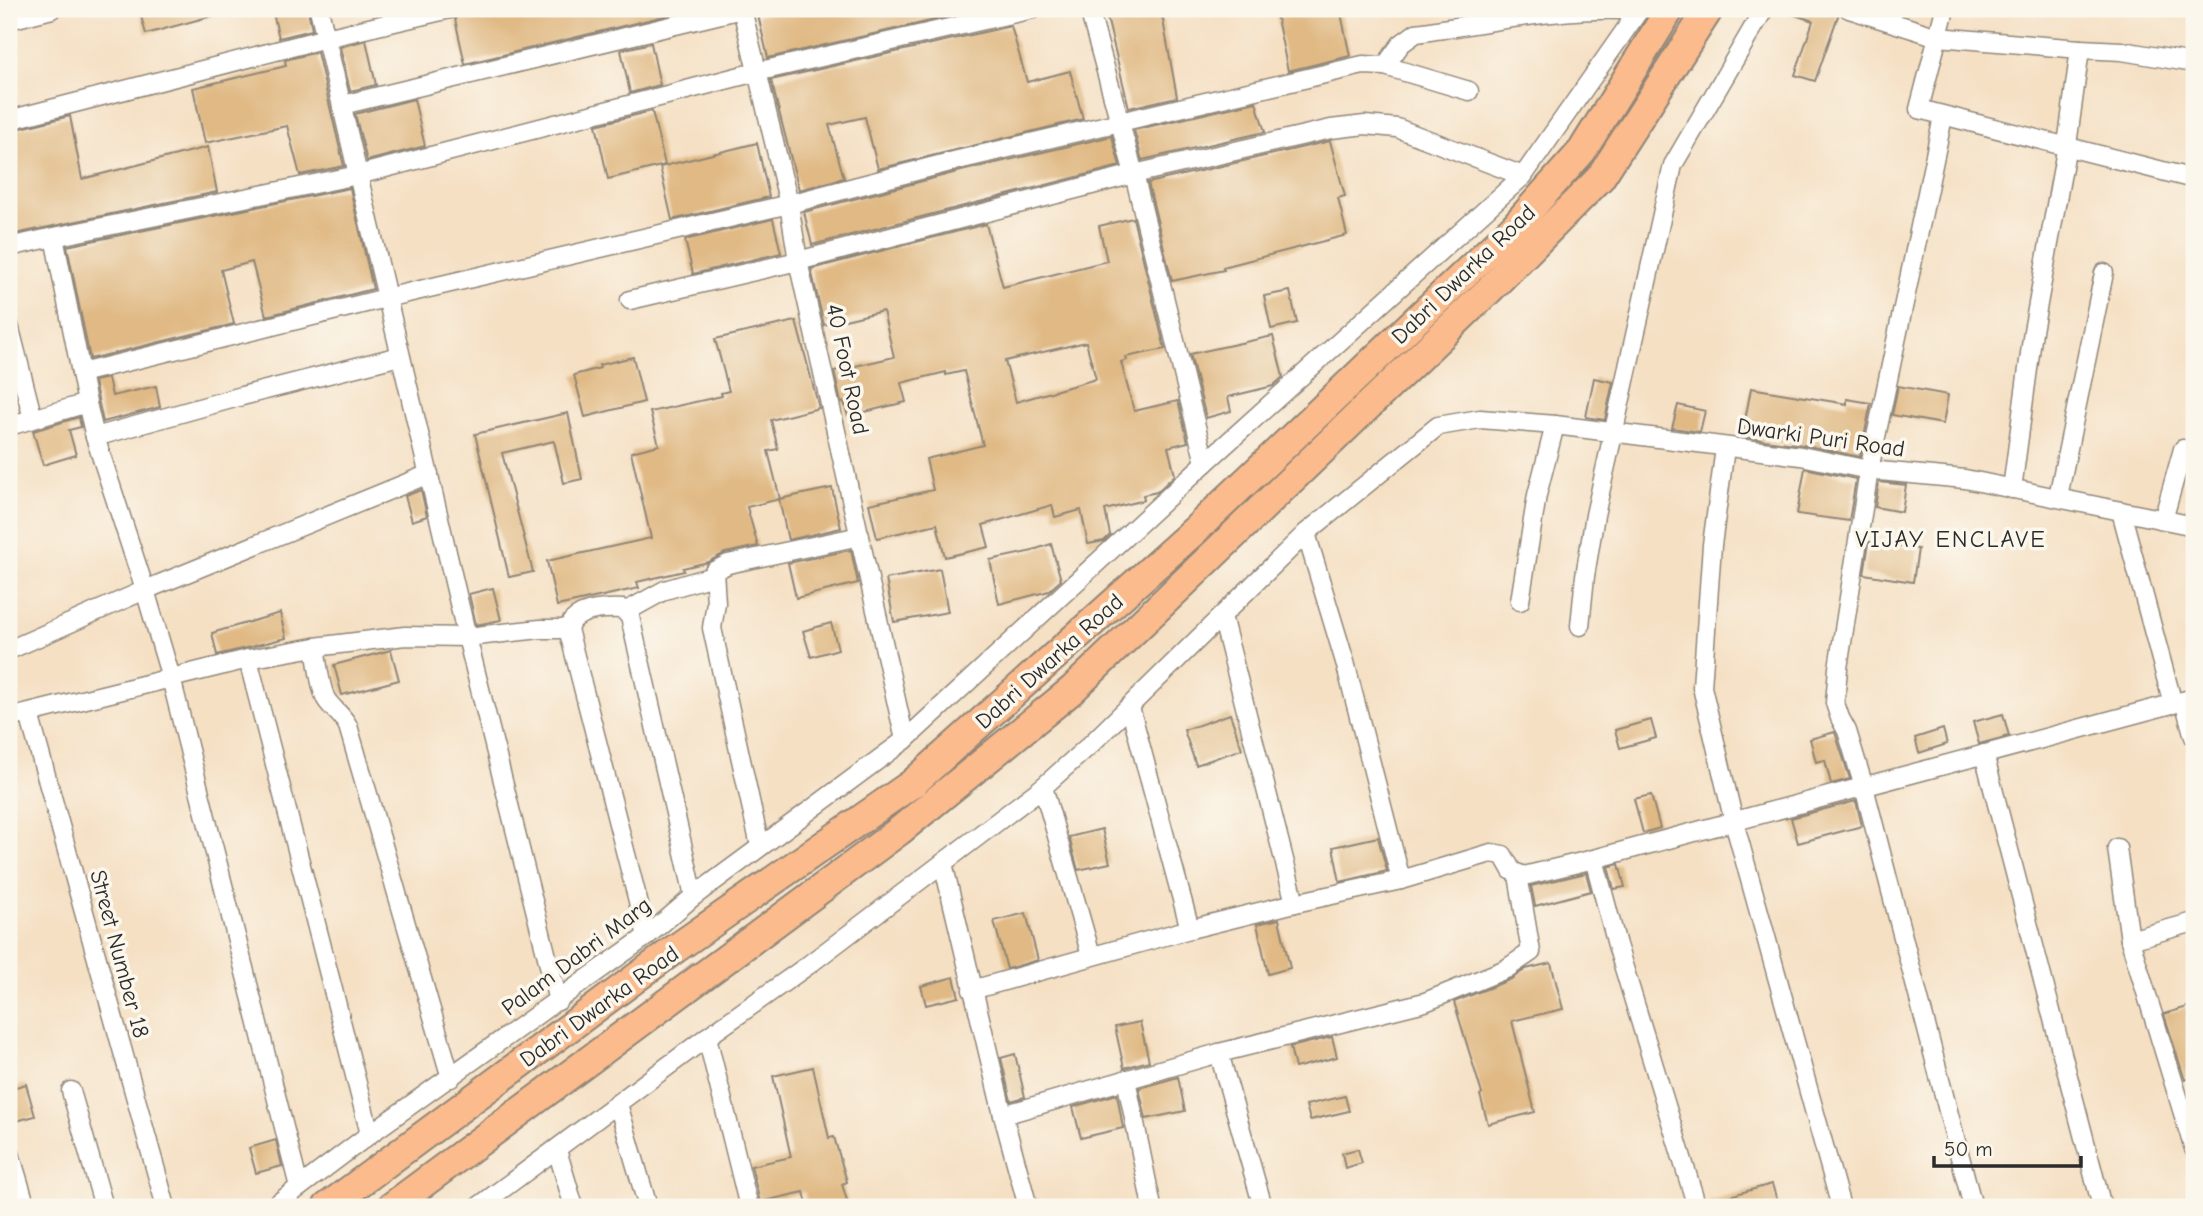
<svg xmlns="http://www.w3.org/2000/svg" width="2203" height="1216" viewBox="0 0 2203 1216" font-family="'Comic Neue',sans-serif">
<rect width="100%" height="100%" fill="#fbf7ec"/>
<filter id="ink" filterUnits="userSpaceOnUse"><feTurbulence type="fractalNoise" baseFrequency=".0143" numOctaves="2"/><feDisplacementMap in="SourceGraphic" scale="14" xChannelSelector="R" yChannelSelector="G"/><feConvolveMatrix kernelMatrix="1 2 1 2 8 2 1 2 1" color-interpolation-filters="sRGB"/></filter>
<filter id="wash" filterUnits="userSpaceOnUse"><feTurbulence type="fractalNoise" baseFrequency=".00686" numOctaves="4" result="noise"/><feDisplacementMap in="SourceGraphic" scale="28" xChannelSelector="R" yChannelSelector="G"/><feGaussianBlur stdDeviation="1.57" result="paint"/><feColorMatrix in="noise" values="0 0 0 0 0 0 0 0 0 0 0 0 0 0 0 0 0 1.4 0 .05"/><feComposite in="paint" operator="in"/></filter>
<g filter="url(#wash)">
<rect width="100%" height="100%" fill="#f5e0c4"/>
<g id="blocks">
<g fill="#e0b984" fill-rule="evenodd">
<polygon points="139,9 219,9 219,14 146,34"/>
<polygon points="272,9 308,9 312,30 279,38"/>
<polygon points="461,9 694,9 465,64 455,19"/>
<polygon points="783,9 983,9 768,58 758,15"/>
<polygon points="1105,9 1161,9 1177,97 1129,108"/>
<polygon points="1275,9 1293,9 1294,14 1317,9 1340,9 1350,56 1288,71"/>
<polygon points="1786,9 1828,9 1839,13 1815,81 1795,75 1813,21 1786,12"/>
<polygon points="1011,26 1027,82 1070,71 1083,119 878,169 865,117 829,125 844,178 799,190 771,80"/>
<polygon points="366,40 376,85 350,91 340,47"/>
<polygon points="651,43 660,85 630,93 621,50"/>
<polygon points="317,52 344,166 300,175 287,126 205,143 193,88 286,66 285,60"/>
<polygon points="414,99 425,146 367,161 355,114"/>
<polygon points="1256,102 1265,132 1142,160 1134,130"/>
<polygon points="652,111 665,165 608,179 596,125"/>
<polygon points="70,116 82,179 208,147 217,192 15,234 9,212 9,131"/>
<polygon points="1112,136 1120,166 812,245 804,212 961,171"/>
<polygon points="1330,141 1345,196 1338,198 1347,235 1223,267 1224,270 1172,281 1148,183"/>
<polygon points="757,143 769,197 672,220 660,167"/>
<polygon points="350,188 373,289 266,316 252,262 221,270 234,324 90,359 67,246"/>
<path d="M1133,218L1165,349L1126,357L1127,360L1121,362L1134,411L1178,401L1188,442L1168,447L1175,475L1157,492L1143,495L1144,500L1105,510L1110,535L1104,541L1088,544L1081,510L1055,517L1052,505L983,525L989,547L945,557L937,524L877,538L869,504L933,490L926,459L983,445L964,371L946,375V372L901,383L906,402L848,416L844,402L841,403L834,371L894,357L883,311L824,325L811,269L986,224L1003,287L1107,261L1099,226ZM1086,342L1096,379L1016,402L1005,361Z"/>
<polygon points="773,219 781,253 693,274 685,240"/>
<polygon points="1290,291 1297,323 1271,329 1264,296"/>
<polygon points="796,321 819,408 771,420 778,449 768,451 780,499 747,507 758,546 725,553 708,562 683,568 684,571 637,582 639,588 557,606 547,561 651,538 631,452 659,445 650,412 722,396 721,393 729,391 715,339"/>
<polygon points="1273,336 1283,377 1273,386 1228,397 1231,411 1206,418 1190,354"/>
<polygon points="633,357 644,402 585,417 574,375 600,368 599,365"/>
<polygon points="108,378 112,396 156,386 160,407 103,422 94,381"/>
<polygon points="1594,378 1613,382 1605,420 1586,417"/>
<polygon points="1898,386 1948,395 1943,424 1892,415"/>
<polygon points="1751,388 1847,404 1847,399 1871,403 1860,457 1803,445 1742,437"/>
<polygon points="1678,405 1705,411 1700,432 1672,428"/>
<polygon points="568,413 582,479 564,483 554,441 502,453 533,572 509,577 475,434"/>
<polygon points="79,417 81,427 69,430 76,455 43,465 33,431"/>
<polygon points="1805,468 1856,479 1849,521 1797,514"/>
<polygon points="1879,482 1906,485 1902,512 1875,507"/>
<polygon points="832,488 841,528 788,540 779,499"/>
<polygon points="421,490 427,516 412,521 405,496"/>
<polygon points="1869,542 1918,549 1913,582 1864,574"/>
<polygon points="1051,544 1061,580 1049,591 999,604 990,560 1033,551 1033,550"/>
<polygon points="851,550 858,583 796,598 788,563"/>
<polygon points="940,569 948,612 894,622 886,579"/>
<polygon points="493,588 501,620 476,625 469,594"/>
<polygon points="280,613 286,638 217,655 212,633"/>
<polygon points="831,623 838,649 811,657 803,631"/>
<polygon points="391,650 399,680 342,695 334,665"/>
<polygon points="1230,714 1242,749 1196,765 1184,730"/>
<polygon points="2003,714 2009,736 1979,744 1973,722"/>
<polygon points="1651,720 1656,738 1620,748 1615,730"/>
<polygon points="1943,729 1947,744 1919,753 1915,738"/>
<polygon points="1835,732 1850,779 1831,784 1825,760 1816,762 1810,739"/>
<polygon points="1651,795 1660,828 1643,833 1634,799"/>
<polygon points="1856,801 1862,826 1798,843 1791,818"/>
<polygon points="1102,829 1110,863 1078,870 1069,837"/>
<polygon points="1378,837 1387,871 1340,882 1333,847"/>
<polygon points="1619,864 1625,887 1614,889 1608,867"/>
<polygon points="1586,873 1591,891 1535,906 1531,886"/>
<polygon points="1026,913 1038,960 1007,969 994,921"/>
<polygon points="1279,919 1290,968 1268,974 1257,924"/>
<polygon points="1551,963 1563,1009 1512,1021 1535,1112 1488,1124 1480,1095 1482,1094 1454,1002 1511,979 1526,969"/>
<polygon points="954,977 959,997 926,1005 921,986"/>
<polygon points="2194,1005 2194,1077 2185,1080 2164,1014"/>
<polygon points="1140,1022 1149,1061 1124,1068 1115,1027"/>
<polygon points="1332,1037 1337,1057 1295,1068 1290,1047"/>
<polygon points="1015,1054 1025,1097 1011,1101 1001,1058"/>
<polygon points="813,1067 829,1138 834,1137 847,1182 842,1184 849,1207 808,1207 804,1192 760,1202 751,1166 791,1157 773,1076"/>
<polygon points="1178,1077 1185,1111 1146,1119 1139,1088"/>
<polygon points="26,1084 35,1116 9,1123 9,1089"/>
<polygon points="1117,1094 1123,1128 1081,1138 1073,1107"/>
<polygon points="1345,1096 1349,1111 1310,1120 1306,1105"/>
<polygon points="276,1140 282,1166 256,1173 249,1148"/>
<polygon points="1358,1149 1362,1163 1345,1168 1342,1153"/>
<polygon points="1772,1184 1779,1207 1708,1207 1708,1202"/>
</g>
</g>
</g>
<g filter="url(#ink)">
<use href="#blocks" fill-opacity="0" stroke="#908678" stroke-width="2"/>
<g fill="none" stroke-linecap="round" stroke-linejoin="round">
<polyline stroke="#cdbca5" stroke-width="14" stroke-dasharray="14 7" stroke-linecap="butt" points="675,949 699,979"/>
<defs>
<g id="minor">
<polyline points="319,9 467,637 558,1001"/>
<polyline points="742,9 789,204 798,261 905,740"/>
<polyline points="1089,9 1134,174 1205,463"/>
<polyline points="1849,9 1938,37 2080,49"/>
<polyline points="1945,9 1919,109 2194,179"/>
<polyline points="9,20 52,9"/>
<path d="M1385,66L1401,44L1416,33C1486,23 1569,5 1638,11"/>
<polyline points="342,105 742,9"/>
<polyline points="1943,117 1869,470 1838,668 1835,703 1840,718 1847,731 1864,787 1973,1207"/>
<polyline points="9,120 326,38 450,9"/>
<polyline points="9,247 54,237"/>
<polyline points="630,300 798,261 1134,174 1331,129 1365,125 1397,128 1523,176"/>
<polyline points="9,325 33,419"/>
<polyline points="81,373 386,298 789,204 958,160 1363,65 1385,66 1469,91"/>
<polyline points="87,403 95,437 242,396 400,356"/>
<polyline points="9,426 87,403 54,237 358,175 756,72 1033,9"/>
<polyline points="95,437 145,590 171,678 299,1187"/>
<polyline points="1725,448 1712,545 1702,687 1734,822 1841,1207"/>
<polyline points="2012,489 2033,331 2067,145 2080,49 2122,51 2194,63"/>
<polyline points="2058,497 2104,273"/>
<polyline points="2121,511 2173,704"/>
<polyline points="2163,520 2183,449"/>
<polyline points="1306,533 1345,662 1401,880"/>
<polyline points="1520,601 1537,495 1555,425"/>
<polyline points="627,611 665,590 713,576"/>
<polyline points="1222,616 1295,903"/>
<polyline points="1580,626 1585,576 1595,515 1673,165 1764,9"/>
<path d="M315,647C318,663 319,684 326,699C332,709 342,714 348,726L451,1078"/>
<polyline points="9,650 145,590 429,474"/>
<polyline points="248,659 370,1134"/>
<polyline points="2184,701 2194,737"/>
<polyline points="1130,707 1190,929"/>
<polyline points="29,714 166,1207"/>
<polyline points="9,718 248,659 315,647 405,636 467,637 540,629 568,629"/>
<polyline points="1984,754 2102,1207"/>
<polyline points="1043,787 1091,955"/>
<polyline points="760,846 712,628 716,603 714,571 728,564 860,536"/>
<polyline points="2117,848 2130,940 2194,1149"/>
<polyline points="943,863 1003,1115"/>
<path d="M647,936L568,629C574,609 604,608 623,609L630,617L694,896"/>
<polyline points="2130,940 2194,922"/>
<polyline points="972,990 1190,929 1295,903 1401,880 1491,853 1503,855 1512,871 1524,876 1594,859"/>
<polyline points="707,1037 749,1207"/>
<polyline points="1219,1053 1263,1207"/>
<polyline points="1126,1079 1152,1207"/>
<polyline points="71,1091 104,1207"/>
<polyline points="618,1104 648,1207"/>
<polyline points="9,1150 26,1207"/>
<polyline points="557,1150 574,1207"/>
<polyline points="273,1207 370,1134 647,936 694,896 905,740 1205,463 1523,176 1640,9"/>
<polyline points="478,1207 707,1037 807,966 1043,787 1092,743 1306,533 1438,426 1480,419 1555,425 1801,456 1869,470 1965,479 2194,526"/>
<polyline points="1028,1207 1003,1115 1219,1053 1425,1002 1506,969 1531,952 1518,875"/>
<polyline points="1697,1207 1617,945 1594,859 2194,698"/>
</g>
<g id="primary">
<polyline points="327,1207 675,949 913,783 1194,531 1514,227 1582,151 1670,9"/>
<polyline points="391,1207 899,831 1072,690 1488,291 1600,178 1709,9"/>
</g>
</defs>
<use href="#minor" stroke="#908678" stroke-width="21"/>
<use href="#primary" stroke="#908678" stroke-width="32"/>
<use href="#minor" stroke="#fff" stroke-width="18"/>
<use href="#primary" stroke="#fbbb8d" stroke-width="28"/>
</g>
</g>
<g text-anchor="middle" stroke-width="7" stroke-linejoin="round" paint-order="stroke">
<g font-size="23" fill="#2b2b2b" stroke="#fbf7ec">
<text transform="translate(1463 274) rotate(-44)" y="8">Dabri Dwarka Road</text>
<text transform="translate(848 369) rotate(78)" y="8">40 Foot Road</text>
<text transform="translate(1821 437) rotate(8)" y="8">Dwarki Puri Road</text>
<text transform="translate(1049 661) rotate(-42)" y="8">Dabri Dwarka Road</text>
<text transform="translate(120 954) rotate(75)" y="8">Street Number 18</text>
<text transform="translate(576 956) rotate(-37)" y="8">Palam Dabri Marg</text>
<text transform="translate(599 1006) rotate(-36)" y="8">Dabri Dwarka Road</text>
</g>
<g font-size="24" letter-spacing="2" fill="#2b2b2b" stroke="#fbf7ec">
<text x="1951" y="547">VIJAY ENCLAVE</text>
</g>
</g>
<rect width="2203" height="1216" fill="none" stroke="#fbf7ec" stroke-width="35"/>
<path d="M1934 1156v10h147v-10" fill="none" stroke="#2b2b2b" stroke-width="3.5"/>
<text x="1944" y="1156" font-size="21" fill="#2b2b2b" stroke="#fbf7ec" stroke-width="5" paint-order="stroke">50 m</text>
</svg>
